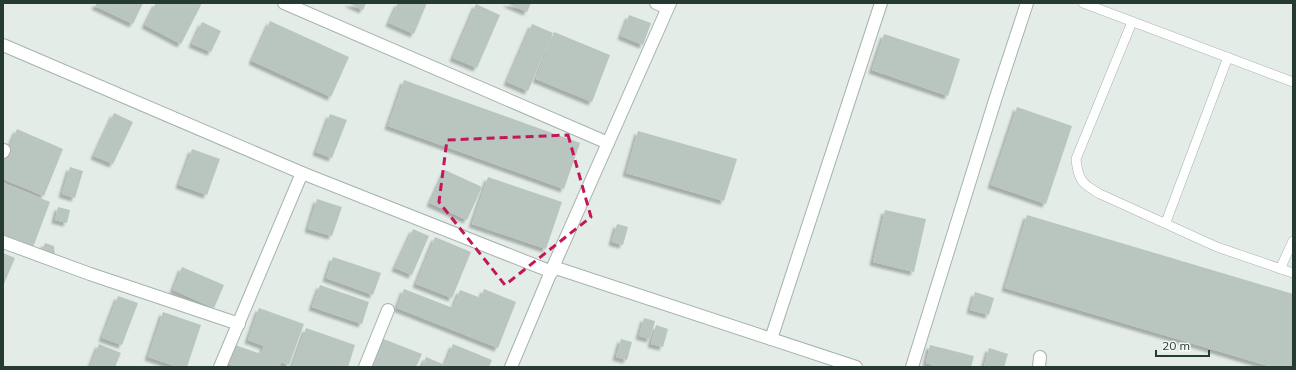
<svg xmlns="http://www.w3.org/2000/svg" width="1296" height="370" viewBox="0 0 1296 370" font-family="Mulish,sans-serif">
<defs>
<filter id="shadow"><feDropShadow dx="-3.5" dy="3.5" stdDeviation="1" flood-color="#0004"/></filter>
</defs>
<rect width="100%" height="100%" fill="#e3ece6"/>
<g fill="#b9c6bf" filter="url(#shadow)">
<polygon points="97,3 143,3 133,24 95,6"/>
<polygon points="156,3 202,3 181,44 145,25"/>
<polygon points="348,3 366,3 363,10"/>
<polygon points="398,3 427,3 414,34 389,23"/>
<polygon points="506,3 531,3 527,12"/>
<polygon points="476,4 500,15 477,68 453,58"/>
<polygon points="629,15 651,23 643,45 621,36"/>
<polygon points="270,21 349,57 331,97 252,61"/>
<polygon points="202,22 221,31 211,52 192,44"/>
<polygon points="532,24 553,33 528,91 507,82"/>
<polygon points="554,32 610,55 592,102 536,79"/>
<polygon points="884,34 960,59 948,96 872,70"/>
<polygon points="404,80 580,143 564,189 388,126"/>
<polygon points="1017,107 1072,126 1046,204 991,185"/>
<polygon points="114,113 133,122 113,164 94,156"/>
<polygon points="330,114 347,120 332,158 316,152"/>
<polygon points="17,129 63,149 44,196 3,179 3,162"/>
<polygon points="638,131 737,159 724,201 626,173"/>
<polygon points="192,149 220,159 207,195 179,185"/>
<polygon points="70,167 83,171 75,198 62,194"/>
<polygon points="445,170 482,187 467,220 430,203"/>
<polygon points="488,177 562,202 546,249 472,224"/>
<polygon points="3,183 50,202 32,250 3,239"/>
<polygon points="317,199 342,207 332,236 308,229"/>
<polygon points="58,207 70,210 67,223 55,220"/>
<polygon points="885,210 926,219 914,272 873,262"/>
<polygon points="1027,215 1293,294 1293,367 1272,367 1005,288"/>
<polygon points="617,224 628,227 623,245 612,242"/>
<polygon points="413,229 429,236 412,275 395,268"/>
<polygon points="435,237 471,252 452,298 416,284"/>
<polygon points="45,243 54,246 55,258 41,253"/>
<polygon points="3,253 15,258 3,286"/>
<polygon points="333,257 381,273 373,295 326,278"/>
<polygon points="182,267 224,285 214,308 173,290"/>
<polygon points="320,285 369,302 362,324 312,307"/>
<polygon points="404,289 453,308 460,290 481,298 484,289 516,302 498,348 397,308"/>
<polygon points="975,292 994,298 989,315 970,310"/>
<polygon points="118,296 138,303 122,345 102,338"/>
<polygon points="259,308 304,324 289,365 281,362 279,367 236,367 229,364 235,345 261,354 264,346 248,340"/>
<polygon points="163,312 201,325 187,367 178,367 148,357"/>
<polygon points="644,318 655,321 650,339 639,336"/>
<polygon points="656,325 668,329 663,347 651,344"/>
<polygon points="306,328 355,345 348,367 292,367"/>
<polygon points="381,338 422,354 416,367 369,367"/>
<polygon points="621,339 632,342 627,360 616,357"/>
<polygon points="99,344 121,353 115,367 90,367"/>
<polygon points="453,344 492,360 489,367 422,367 426,357 445,365"/>
<polygon points="930,345 974,356 971,367 932,367 933,365 926,363"/>
<polygon points="989,348 1008,354 1004,367 989,367 984,366"/>
</g>
<g fill="none" stroke-linecap="round" stroke-linejoin="round">
<defs>
<g id="service">
<polyline points="1083,3 1293,82"/>
<path d="M1132,22L1076,159C1078,180 1082,184 1100,194L1217,247L1293,273"/>
<polyline points="1166,222 1228,57"/>
<polyline points="1280,269 1293,241"/>
</g>
<g id="minor">
<polyline points="284,3 608,143"/>
<polyline points="656,3 667,8"/>
<polyline points="3,45 302,173 552,272"/>
<polyline points="3,152 4,150"/>
<polyline points="3,242 90,274 239,324"/>
<polyline points="553,267 856,367"/>
<polyline points="771,339 881,3"/>
<polyline points="220,367 302,173"/>
<polyline points="365,367 388,310"/>
<polyline points="511,367 553,267 670,3"/>
<polyline points="912,367 996,97 1027,3"/>
<polyline points="1039,367 1040,357"/>
</g>
</defs>
<use href="#service" stroke="#a6b3ac" stroke-width="10"/>
<use href="#minor" stroke="#a6b3ac" stroke-width="14"/>
<use href="#service" stroke="#fff" stroke-width="9"/>
<use href="#minor" stroke="#fff" stroke-width="12"/>
</g>
<path fill="none" stroke="#c2185b" stroke-width="3" stroke-dasharray="8 5" stroke-linejoin="round" d="M568,135L591,217L505,285L439,202L447,140Z"/>
<rect width="1296" height="370" fill="none" stroke="#253b31" stroke-width="8"/>
<path d="M1156 350v6h53v-6" fill="none" stroke="#253b31" stroke-width="2"/>
<text x="1162" y="350" font-size="12" fill="#253b31" stroke="#f4f8f5" stroke-width="3" paint-order="stroke">20 m</text>
</svg>
